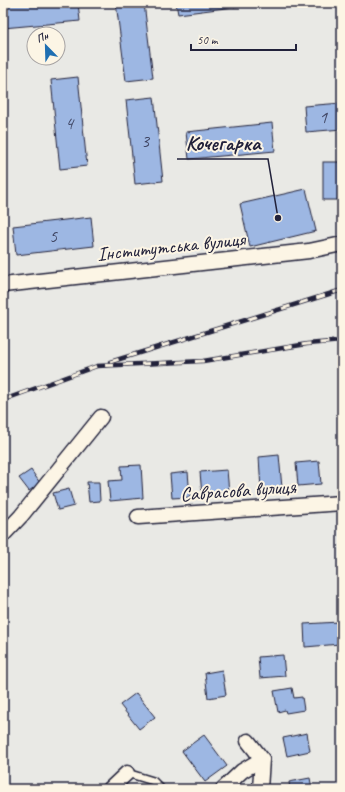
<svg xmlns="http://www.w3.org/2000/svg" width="345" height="792" viewBox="0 0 345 792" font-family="Caveat,sans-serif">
<rect width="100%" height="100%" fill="#e9e9e5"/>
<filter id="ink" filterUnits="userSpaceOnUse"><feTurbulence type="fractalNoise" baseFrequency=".025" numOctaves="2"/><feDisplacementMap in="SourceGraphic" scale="8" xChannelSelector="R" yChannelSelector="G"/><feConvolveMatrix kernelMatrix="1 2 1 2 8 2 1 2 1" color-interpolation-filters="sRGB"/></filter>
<g filter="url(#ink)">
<g fill="#9db7e3" stroke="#22223b">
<polygon points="3,3 78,3 80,21 3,28"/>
<polygon points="116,3 144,3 153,78 126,81"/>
<polygon points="176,3 258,3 258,4 178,14"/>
<polygon points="78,77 87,166 60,169 51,80"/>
<polygon points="154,97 163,181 135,184 126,100"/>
<polygon points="342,103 342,129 306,132 304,106"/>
<polygon points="272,123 275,151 189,159 186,132"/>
<rect x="323" y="162" width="19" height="38"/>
<polygon points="306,189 316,231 250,247 240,204"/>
<polygon points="91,217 94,246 16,255 13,226"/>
<polygon points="279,455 282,488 261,490 259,457"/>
<polygon points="319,461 321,484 298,486 296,463"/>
<polygon points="141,465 143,498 110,501 108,481 122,480 121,466"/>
<polygon points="31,470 40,483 29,491 19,478"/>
<polygon points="227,470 229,493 202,495 200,472"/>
<polygon points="188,472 190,497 172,498 170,474"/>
<polygon points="87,482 99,482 100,501 89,502"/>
<polygon points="69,489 74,506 58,510 53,493"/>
<polygon points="339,622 340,644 305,647 304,624"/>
<polygon points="283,655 285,676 260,678 258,657"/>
<polygon points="222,670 226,695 208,698 205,673"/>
<polygon points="292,688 294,698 302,697 304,710 286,713 285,710 278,712 274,691"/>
<polygon points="136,693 155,717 139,729 120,705"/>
<polygon points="307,733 310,751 287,756 283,738"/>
<polygon points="204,735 227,766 205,782 182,751"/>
<polygon points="310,778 312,789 290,789 289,782"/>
</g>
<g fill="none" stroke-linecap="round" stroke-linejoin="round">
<defs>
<polyline id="lane" points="127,773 153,781 161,789"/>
<g id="street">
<polyline points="3,285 309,251 342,244"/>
<polyline points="138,517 342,503"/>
<polyline points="3,535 21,516 101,417"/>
<polyline points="248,741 262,759 260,789"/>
<polyline points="110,789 127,773"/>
<polyline points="223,789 242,771 262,759"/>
</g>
</defs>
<use href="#lane" stroke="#22223b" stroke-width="10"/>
<use href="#street" stroke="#22223b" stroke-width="17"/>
<use href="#lane" stroke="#fcf5e5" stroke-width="7"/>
<use href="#street" stroke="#fcf5e5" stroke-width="14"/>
<defs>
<g id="rail">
<polyline points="110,362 342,290"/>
<polyline points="3,400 97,366 203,361 307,344 342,341"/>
</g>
</defs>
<use href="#rail" stroke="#22223b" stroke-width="4.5"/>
<use href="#rail" stroke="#fcf5e5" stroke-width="3" stroke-dasharray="9" stroke-linecap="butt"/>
</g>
</g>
<g text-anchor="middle" stroke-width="4" stroke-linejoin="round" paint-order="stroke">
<g font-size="18" fill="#414765">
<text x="323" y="123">1</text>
<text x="69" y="129">4</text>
<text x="145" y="147">3</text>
<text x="53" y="242">5</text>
</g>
<g font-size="20" fill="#22223b" stroke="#fcf5e5">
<text transform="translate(171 246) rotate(-6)" y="7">Інститутська вулиця</text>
<text transform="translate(238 490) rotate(-4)" y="7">Саврасова вулиця</text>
</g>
</g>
<path fill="none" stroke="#22223b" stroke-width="1.5" d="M278 218L268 159H177"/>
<circle fill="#22223b" stroke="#fcf5e5" stroke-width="1.5" cx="278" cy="218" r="4"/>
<g font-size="21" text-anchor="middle" font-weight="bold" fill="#22223b" stroke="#fcf5e5" stroke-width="4" stroke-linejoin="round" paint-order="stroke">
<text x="223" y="150">Кочегарка</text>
</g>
<rect width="345" height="792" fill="none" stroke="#fcf5e5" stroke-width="16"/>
<rect x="8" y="8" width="329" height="776" fill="none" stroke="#22223b" stroke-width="1.5" filter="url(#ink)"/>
<g transform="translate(46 46) rotate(337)"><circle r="19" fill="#fcf5e5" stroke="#a5a1a1"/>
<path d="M0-3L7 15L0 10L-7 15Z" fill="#1f6fb2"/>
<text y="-6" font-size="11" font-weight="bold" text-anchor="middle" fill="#22223b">Пн</text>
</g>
<path d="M191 44v6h105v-6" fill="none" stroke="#22223b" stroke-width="2"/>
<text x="197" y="44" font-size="12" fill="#22223b" stroke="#fcf5e5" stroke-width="3" paint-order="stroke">50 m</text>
</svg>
